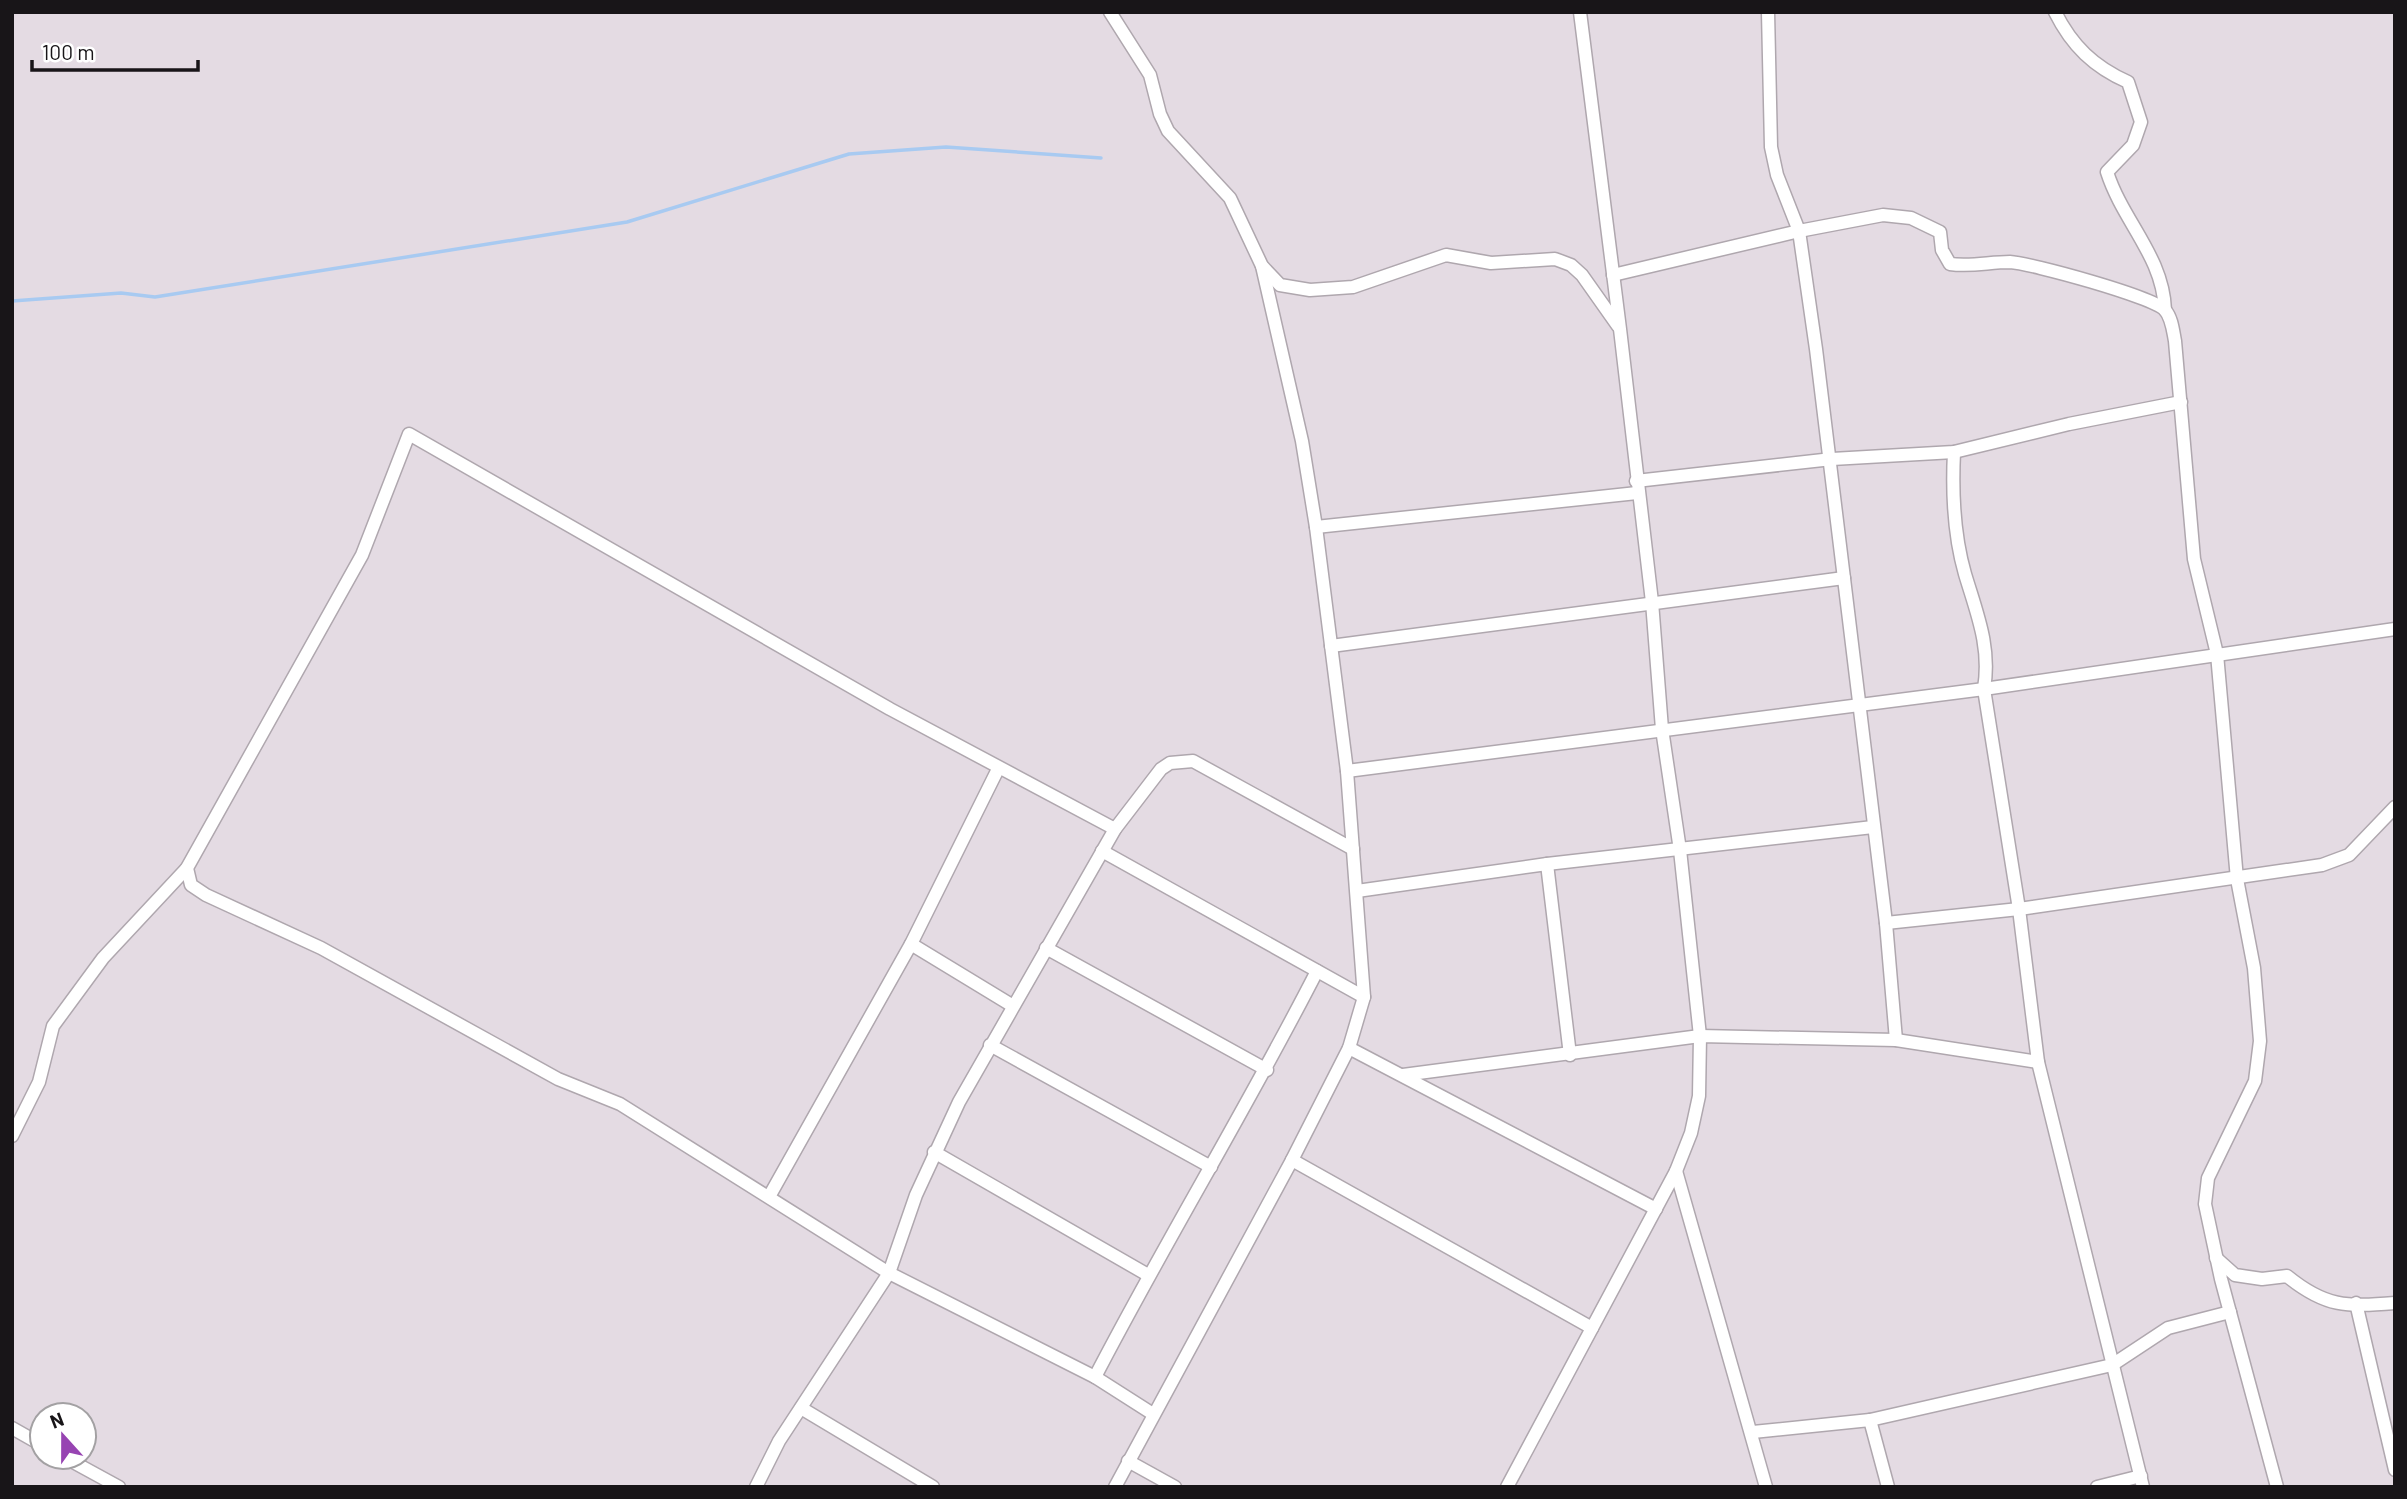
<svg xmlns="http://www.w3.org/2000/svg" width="2407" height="1499" viewBox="0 0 2407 1499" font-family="Barlow,sans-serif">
<rect width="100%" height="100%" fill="#e4dbe3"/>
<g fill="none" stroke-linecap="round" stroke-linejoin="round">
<polyline stroke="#a8caf1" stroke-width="3.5" points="12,301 121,293 155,297 627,222 849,154 946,147 1101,158"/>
<defs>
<g id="minor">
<polyline points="1110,12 1150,75 1160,114 1168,131 1230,198 1262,266 1280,285 1310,290 1353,287 1446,255 1491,263 1555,259 1571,265 1582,275 1618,326"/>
<polyline points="1768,12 1771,147 1777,175 1799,231 1816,349 1886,923 1896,1040"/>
<path d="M2055,12C2072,46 2094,67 2128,82L2141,122L2133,145L2107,172C2123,222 2163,256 2165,310"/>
<path d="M1613,275L1799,231L1883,215L1911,218L1940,232L1942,250L1950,264C1972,267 1989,262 2010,262C2030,263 2154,297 2165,310C2172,318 2173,331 2175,341L2194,559L2217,654L2237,879L2254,968L2260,1041L2255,1081L2208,1178L2205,1204L2221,1279L2277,1487"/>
<path d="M1954,452C1952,492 1954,536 1965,574C1977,614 1991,647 1984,689L2019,909L2038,1062L2143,1487"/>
<polyline points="1636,481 1832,459 1954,452 2069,424 2181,402"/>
<polyline points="1316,527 1637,493"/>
<polyline points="1331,646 1844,578"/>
<polyline points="1347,771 1984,689 2395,629"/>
<polyline points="1115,829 890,709 409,434 362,555 187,868 191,885 206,895 321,948 558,1079 620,1104 889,1273 1095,1377 1153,1414"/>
<polyline points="1102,851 1364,997"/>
<polyline points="1547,864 1570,1055"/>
<polyline points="1357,891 1547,864 1873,827"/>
<polyline points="1886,923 2019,909 2322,865 2349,855 2395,807"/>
<polyline points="911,944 1013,1006"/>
<polyline points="1046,948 1267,1070"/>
<polyline points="990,1045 1211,1167"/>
<polyline points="1349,1048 1656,1209"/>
<polyline points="1403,1075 1700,1036 1896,1040 2038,1062"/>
<polyline points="12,1136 39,1082 53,1026 103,958 187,868"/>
<polyline points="934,1152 1148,1275"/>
<polyline points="1292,1160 1592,1328"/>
<polyline points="1676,1171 1766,1487"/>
<polyline points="770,1195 911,944 998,769"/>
<path d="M2216,1258L2235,1275L2262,1279L2287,1276C2325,1307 2346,1307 2395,1303"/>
<polyline points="2356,1303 2395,1470"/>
<path d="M1095,1377C1166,1240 1247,1108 1317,971"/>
<polyline points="801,1408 933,1487"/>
<polyline points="1870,1420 1888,1487"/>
<polyline points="12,1428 42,1445"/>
<polyline points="1753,1432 1870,1420 2112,1365 2168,1328 2230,1312"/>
<polyline points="64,1457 119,1487"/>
<polyline points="1128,1461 1175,1487"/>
<polyline points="756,1487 779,1441 889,1273 916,1195 959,1102 1115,829 1161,769 1170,763 1193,761 1353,849"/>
<polyline points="1115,1487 1292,1160 1349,1048 1364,997 1347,771 1316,527 1302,441 1262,266"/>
<polyline points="1507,1487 1676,1171 1691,1133 1699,1096 1700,1036 1680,850 1662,729 1652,602 1620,329 1580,12"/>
<polyline points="2097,1487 2141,1476"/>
</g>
</defs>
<use href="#minor" stroke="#afa7ae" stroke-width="15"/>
<use href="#minor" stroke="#fff" stroke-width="12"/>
</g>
<rect width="2407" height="1499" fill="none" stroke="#181518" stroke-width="28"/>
<g transform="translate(63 1436) rotate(339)"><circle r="33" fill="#ffffff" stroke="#a3a1a3" stroke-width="2"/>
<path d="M0-5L12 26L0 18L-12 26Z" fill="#9744b2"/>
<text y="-10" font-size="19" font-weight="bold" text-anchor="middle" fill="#181518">N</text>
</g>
<path d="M32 60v10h166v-10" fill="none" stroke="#181518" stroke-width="3.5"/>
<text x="42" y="60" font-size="21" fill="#181518" stroke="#ffffff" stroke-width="5" paint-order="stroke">100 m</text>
</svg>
